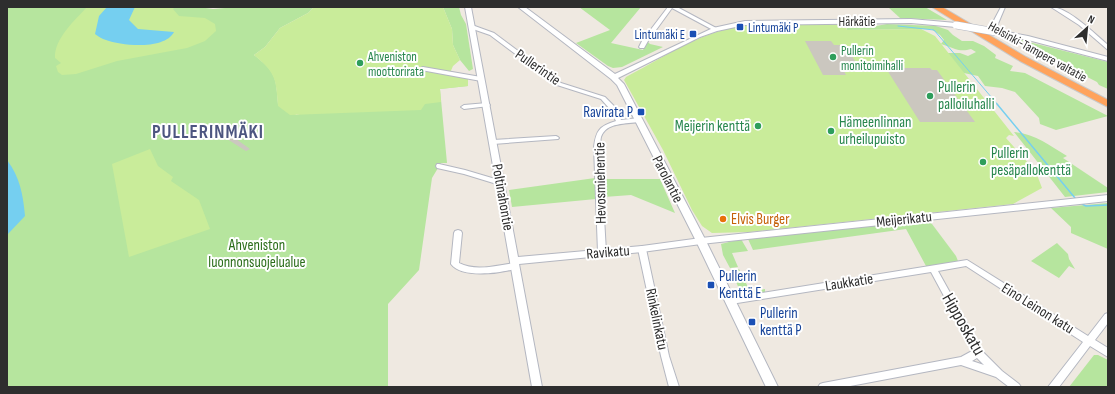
<svg xmlns="http://www.w3.org/2000/svg" width="1115" height="394" viewBox="0 0 1115 394" font-family="'Sofia Sans Condensed',sans-serif">
<rect width="100%" height="100%" fill="#efe9e1"/>
<g fill="#b6e59e">
<path d="M7,7H91L172,20L157,7H198L213,9L237,7H314L308,13L280,28L265,47L254,55C276,72 276,77 278,104L286,102L296,115L450,72L468,86L440,89L447,163H441L432,178L419,270L388,304V387H7Z"/>
<polygon points="443,7 459,7 461,15 466,24 473,69 469,71 460,60 453,45 452,29"/>
<polygon points="579,7 641,7 611,43 643,50 647,41 650,44 663,47 622,67 613,68 608,66 576,43 610,30"/>
<polygon points="888,7 925,7 947,20 900,18"/>
<path d="M887,24L936,26L948,30L953,35L962,41H973L984,46L996,55L995,58L1013,66L1010,71L1025,73L1108,116L1056,130L1040,124L1039,118L1015,92L1002,88L985,86L978,76L959,72L946,53H960L968,56L976,52L971,49C959,53 952,47 941,44L944,40L940,35L931,29L847,30L846,26H876Z"/>
<polygon points="1009,37 1108,62 1108,89 1099,85 1097,82"/>
<path d="M1014,132C1035,134 1049,145 1067,156L1063,158L1108,188V192L1065,197Z"/>
<polygon points="595,178 596,199 512,207 509,190"/>
<polygon points="603,179 660,179 675,213 631,195 604,197"/>
<polygon points="1108,203 1108,249 1071,233 1071,227 1051,208"/>
<polygon points="926,219 932,224 956,256 958,261 931,266 926,266 906,229 753,250 748,239"/>
<polygon points="741,239 748,251 732,253 738,267 730,268 723,255 721,244"/>
<polygon points="1057,243 1068,254 1069,259 1075,269 1069,266 1059,278 1031,261"/>
<polygon points="739,269 750,291 765,289 765,293 745,297 742,295 731,271"/>
<polygon points="1094,355 1098,355 1108,360 1108,387 1069,387"/>
</g>
<g fill="#c9ec9a">
<path d="M87,7H175L173,9L179,16L205,18L215,24L216,31L205,41L187,48L117,61L76,74L62,75L58,72L56,66L61,63L55,58C54,39 75,20 87,7Z"/>
<path d="M314,7H443L452,29L453,45L460,60L453,66L450,73L468,77V86L440,89L441,102L425,104L421,110L290,115L278,106C276,79 276,73 254,55L265,47L280,28L308,13Z"/>
<path d="M803,24L844,25L847,30L921,29L935,36L1014,136L1009,135L1006,138L1036,172L1042,188L1013,204L750,232L712,233L702,226L692,210L663,150L624,80L626,77C655,62 688,40 720,31C746,23 775,24 803,24Z"/>
<polygon points="150,149 158,166 173,177 171,181 199,200 210,229 129,257 112,164"/>
</g>
<g fill="#75cff0">
<path d="M107,7H135L129,20L138,29L174,32C165,50 122,46 106,40C102,39 98,36 95,34L99,16Z"/>
<path d="M7,160C20,177 23,195 25,216L7,235Z"/>
</g>
<g fill="none" stroke-linecap="round" stroke-linejoin="round">
<polyline stroke="#75cff0" stroke-width="1" points="898,26 934,30 998,105"/>
<g stroke="#75cff0" stroke-width="1.5">
<polyline points="997,104 1075,198"/>
<polyline points="1082,204 1086,206 1108,205"/>
</g>
</g>
<g fill="#cbc7bf">
<polygon points="805,41 831,41 834,45 845,45 860,69 843,69 846,75 823,75"/>
<polygon points="889,68 930,68 932,70 937,70 975,122 920,122 887,70 891,70"/>
<polygon points="218,126 222,129 250,149 246,151 213,130"/>
</g>
<g fill="none" stroke-linecap="round" stroke-linejoin="round">
<defs>
<g id="minor">
<polygon points="668,7 677,7 718,29 715,31 713,30 672,8 648,41 644,48 640,48 639,47 642,41"/>
<polygon points="1001,7 1005,7 997,26 992,27 991,26"/>
<path d="M1051,7C1068,7 1095,34 1108,45V50L1079,25Z"/>
<path d="M472,25L494,33L561,83L605,97L614,106L621,120L639,118L642,120L639,122C627,124 606,122 601,137C600,140 601,144 600,147L606,252L605,254H599L598,252L594,147C596,131 599,126 616,121L609,108L601,99L557,85L490,35L470,28V26Z"/>
<polygon points="423,67 481,77 484,79 481,81 421,70 421,68"/>
<polygon points="487,103 489,104 490,105 489,106 464,109 461,107 464,105"/>
<polygon points="556,136 558,137 559,138 558,139 493,144 490,142 493,140"/>
<polygon points="437,164 439,164 465,170 502,181 503,183 500,185 464,174 437,168 436,166"/>
<polygon points="1108,195 1108,201 701,244 698,243 697,241 698,239 701,238"/>
<path d="M458,230L461,231L462,233L459,263C476,272 497,265 515,263L518,264L519,266L518,268C502,273 462,279 451,264L454,233L455,231Z"/>
<polygon points="642,246 645,247 646,249 669,356 679,387 669,387 661,356 638,249 639,247"/>
<path d="M967,260L1088,336L1105,314L1108,313V323L1095,340L1108,348V357L1090,346L1059,387H1048L1083,342L966,266L938,271L983,352L1002,371L1019,384L1021,387H1009L996,377L961,365L845,387H818L820,384L823,383L961,357L972,351V348L931,272L731,304L728,303L727,301L728,299L731,298ZM977,358L984,365L972,361Z"/>
</g>
<polygon id="tertiary" points="465,7 471,7 518,257 642,246 701,238 704,239 705,241 704,243 701,244 642,252 519,264 542,387 532,387"/>
<g id="secondary">
<polygon points="518,7 525,7 615,74 713,28 745,21 911,19 956,23 959,25 956,27 911,23 745,25 717,31 700,37 618,78 624,84 706,241 778,387 766,387 696,241 617,85 611,79"/>
<polygon points="996,30 1028,36 1108,57 1108,61 1028,40 994,33 994,31"/>
</g>
<polygon id="motorway" points="932,7 942,7 1026,57 1108,100 1108,107 1020,61"/>
</defs>
<use href="#minor" stroke="#b4b7c1" stroke-width="2"/>
<use href="#tertiary" stroke="#b4b7c1" stroke-width="2"/>
<use href="#secondary" stroke="#b4b7c1" stroke-width="2"/>
<use href="#motorway" stroke="#c9c9c9" stroke-width="2"/>
<use href="#minor" fill="#fff" fill-rule="evenodd"/>
<use href="#tertiary" fill="#fff" fill-rule="evenodd"/>
<use href="#secondary" fill="#fff" fill-rule="evenodd"/>
<use href="#motorway" fill="#ffa35c" fill-rule="evenodd"/>
<defs>
<polyline id="secondary-bridge" points="956,25 996,32"/>
</defs>
<use href="#secondary-bridge" stroke="#b4b7c1" stroke-width="8" stroke-linecap="butt"/>
<use href="#secondary-bridge" stroke="#fff" stroke-width="7"/>
</g>
<g fill="#1a4fb4" stroke="#fff" stroke-width="1.5">
<rect x="736" y="23" width="8" height="8" rx="2"/>
<rect x="689" y="30" width="8" height="8" rx="2"/>
<rect x="637" y="108" width="8" height="8" rx="2"/>
<rect x="707" y="281" width="8" height="8" rx="2"/>
<rect x="748" y="318" width="8" height="8" rx="2"/>
</g>
<g fill="#2e9e5b" stroke="#fff" stroke-width="1.5">
<circle cx="833" cy="57" r="4"/>
<circle cx="360" cy="63" r="4"/>
<circle cx="930" cy="96" r="4"/>
<circle cx="758" cy="126" r="4"/>
<circle cx="831" cy="131" r="4"/>
<circle cx="983" cy="162" r="4"/>
</g>
<circle fill="#e8710a" stroke="#fff" stroke-width="1.5" cx="723" cy="219" r="4"/>
<g text-anchor="middle" stroke-width="4" stroke-linejoin="round" paint-order="stroke">
<g font-size="13" fill="#2e2e2e" stroke="#fff">
<text x="857" y="26">Härkätie</text>
<text transform="translate(1038 51) rotate(29)" y="5">Helsinki-Tampere valtatie</text>
</g>
<g font-size="13" fill="#164399" stroke="#fff" text-anchor="start">
<text x="748" y="32">Lintumäki P</text>
<text x="685" y="39" text-anchor="end">Lintumäki E</text>
</g>
<g font-size="13" fill="#27864d" stroke="#fff" text-anchor="start">
<text x="841" y="55">Pullerin<tspan x="841" dy="15">monitoimihalli</tspan></text>
<text x="368" y="61">Ahveniston<tspan x="368" dy="15">moottorirata</tspan></text>
</g>
<g font-size="15" fill="#2e2e2e" stroke="#fff">
<text transform="translate(538 67) rotate(35)" y="5">Pullerintie</text>
<text transform="translate(668 179) rotate(63)" y="5">Parolantie</text>
<text transform="translate(600 183) rotate(-91)" y="5">Hevosmiehentie</text>
<text transform="translate(503 197) rotate(80)" y="5">Poltinahontie</text>
<text transform="translate(904 219) rotate(-6)" y="5">Meijerikatu</text>
<text transform="translate(608 252) rotate(-5)" y="5">Ravikatu</text>
<text transform="translate(849 282) rotate(-9)" y="5">Laukkatie</text>
<text transform="translate(1038 308) rotate(32)" y="5">Eino Leinon katu</text>
<text transform="translate(657 319) rotate(78)" y="5">Rinkelinkatu</text>
</g>
<g font-size="15" fill="#27864d" stroke="#fff" text-anchor="start">
<text x="938" y="92">Pullerin<tspan x="938" dy="17">palloiluhalli</tspan></text>
<text x="839" y="127">Hämeenlinnan<tspan x="839" dy="17">urheilupuisto</tspan></text>
<text x="750" y="131" text-anchor="end">Meijerin kenttä</text>
<text x="991" y="158">Pullerin<tspan x="991" dy="17">pesäpallokenttä</tspan></text>
</g>
<g font-size="15" fill="#164399" stroke="#fff" text-anchor="start">
<text x="633" y="117" text-anchor="end">Ravirata P</text>
<text x="719" y="281">Pullerin<tspan x="719" dy="17">Kenttä E</tspan></text>
<text x="760" y="318">Pullerin<tspan x="760" dy="17">kenttä P</tspan></text>
</g>
<g font-size="15" fill="#c56008" stroke="#fff" text-anchor="start">
<text x="731" y="224">Elvis Burger</text>
</g>
<g font-size="15" fill="#2c6e1b" stroke="#fff">
<text x="257" y="250">Ahveniston<tspan x="257" dy="17">luonnonsuojelualue</tspan></text>
</g>
<g font-size="18" fill="#2e2e2e" stroke="#fff">
<text transform="translate(964 324) rotate(60)" y="6">Hipposkatu</text>
</g>
<g font-size="19" font-weight="bold" letter-spacing="1" fill="#4d5680" stroke="#fff">
<text x="208" y="138">PULLERINMÄKI</text>
</g>
</g>
<rect width="1115" height="394" fill="none" stroke="#2e2e2e" stroke-width="16"/>
<g transform="translate(1087 28) rotate(27)" stroke="#ffffff" stroke-width="3" paint-order="stroke">
<path d="M0-3L7 15L0 10L-7 15Z" fill="#2e2e2e"/>
<text y="-6" font-size="11" font-weight="bold" text-anchor="middle" fill="#2e2e2e">N</text>
</g>
</svg>
